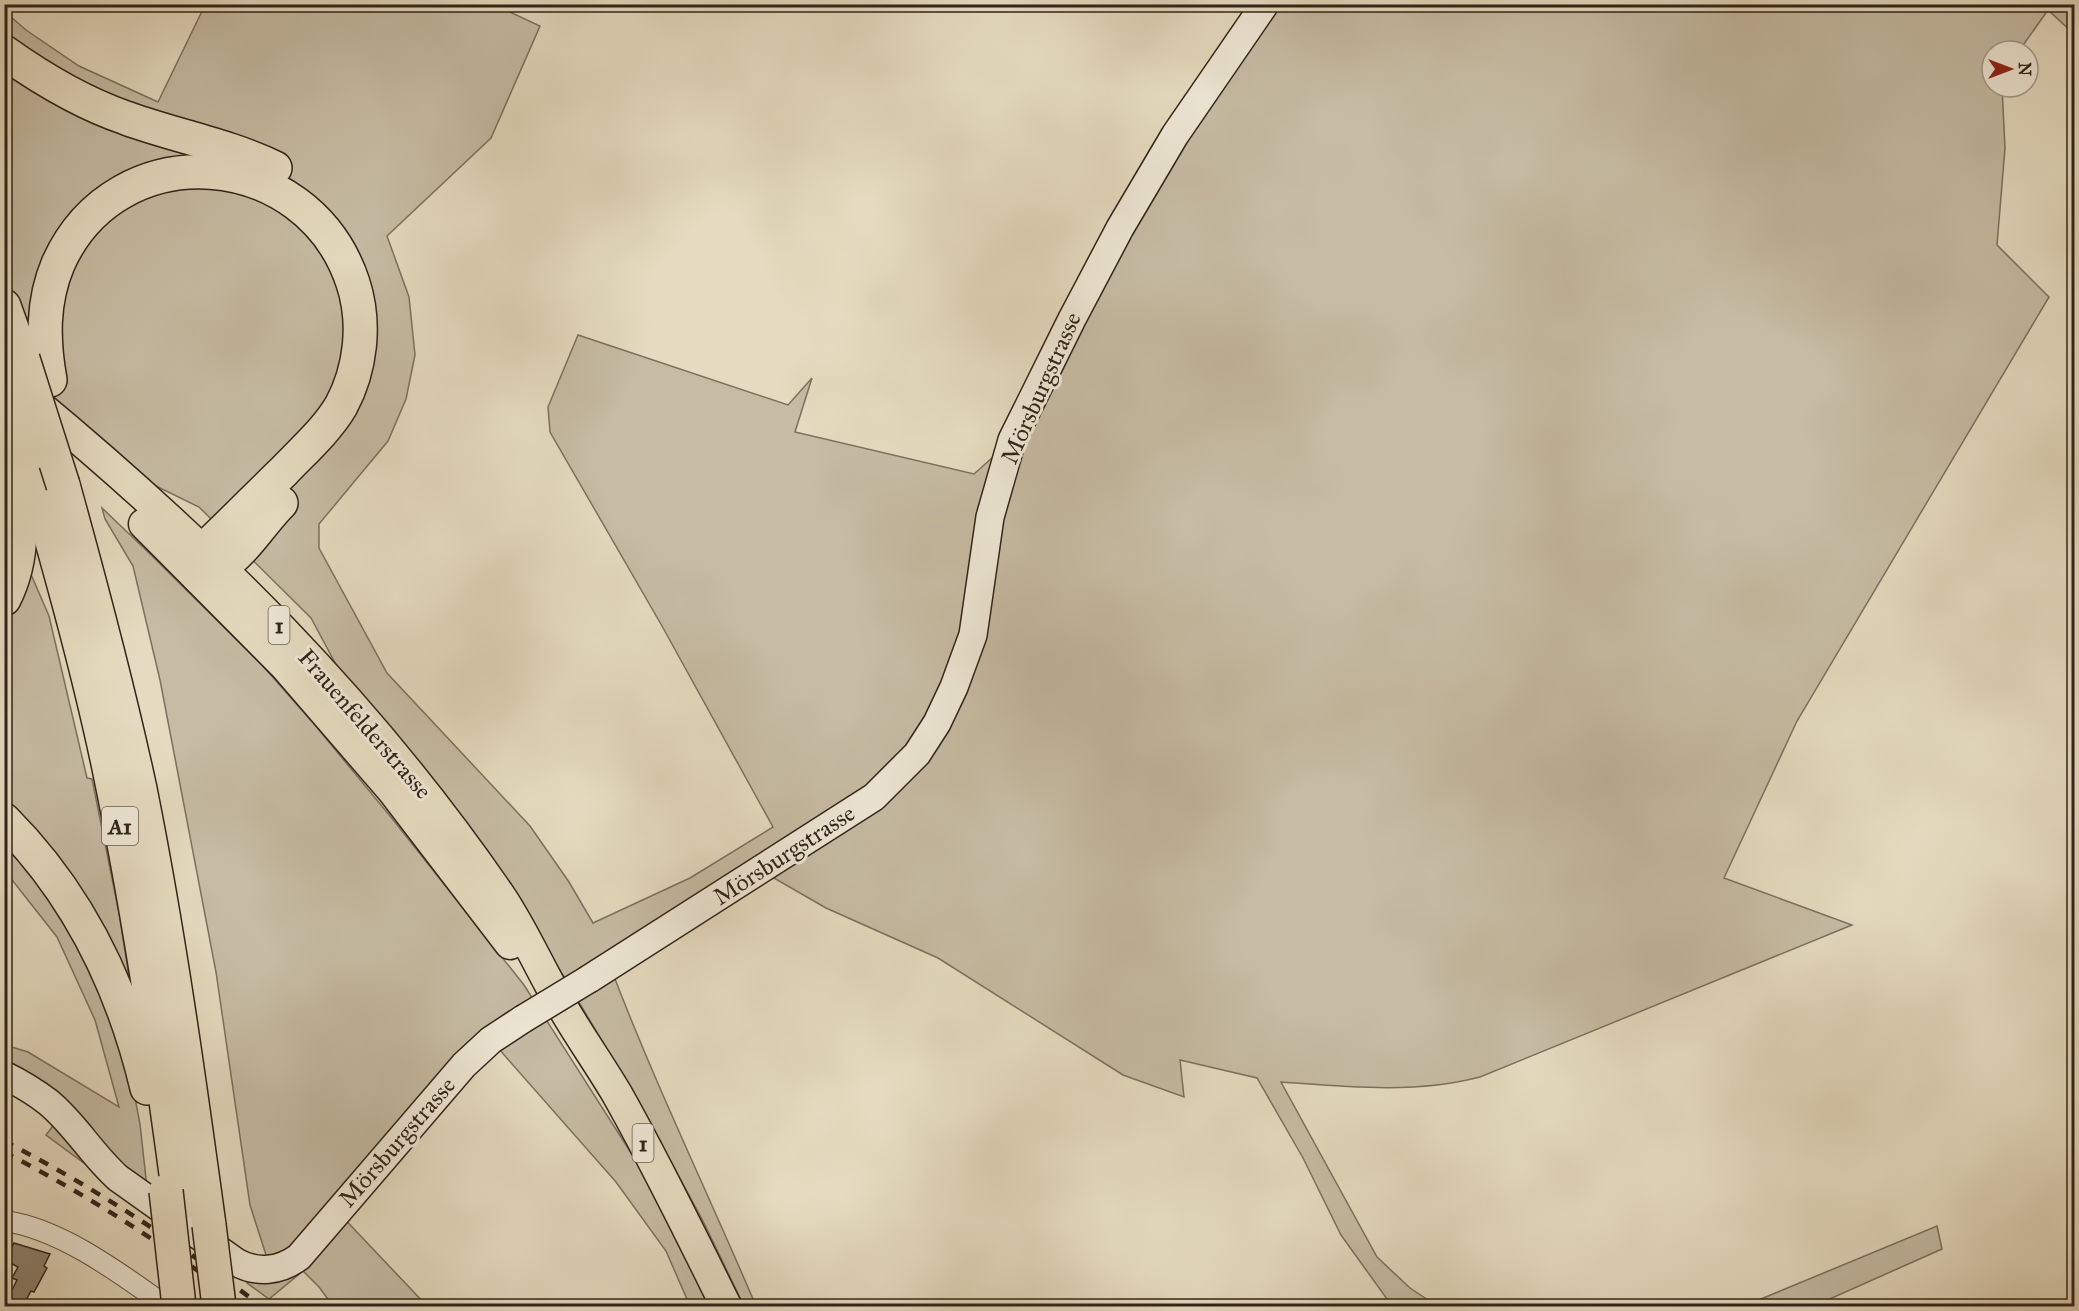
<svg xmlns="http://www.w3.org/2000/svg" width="2079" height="1311" viewBox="0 0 2079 1311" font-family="'IM FELL Great Primer',serif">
<rect width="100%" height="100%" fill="#e5dbc0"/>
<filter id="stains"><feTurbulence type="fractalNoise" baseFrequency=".00333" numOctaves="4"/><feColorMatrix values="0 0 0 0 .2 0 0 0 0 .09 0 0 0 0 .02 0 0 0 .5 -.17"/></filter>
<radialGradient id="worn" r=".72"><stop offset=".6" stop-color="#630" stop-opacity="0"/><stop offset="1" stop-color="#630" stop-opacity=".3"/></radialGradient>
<g fill="#c6bca4" stroke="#7b705f" stroke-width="1.5">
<path d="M2074,4V34L2048,10L2019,51H1992V87H2002L2005,148L1997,245L2049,297L1797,721L1724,878L1852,925L1480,1077C1415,1094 1347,1087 1281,1082L1377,1257L1410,1288L1437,1306H1392L1341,1235L1303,1158L1257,1078L1180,1060L1184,1097L1123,1075L938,958L826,908L760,870L610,966C654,1082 708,1193 756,1306H744L703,1221L643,1110L548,950L340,672L311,618L199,507L154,485L54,399L36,319L5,314L4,11L26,30L79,66L158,102L205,5H495L540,26L491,138L387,236L409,297L415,355L406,399L388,441L319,524V548L387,673L530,826L569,882L593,923L690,878L773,827L662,626L550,432L548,407L578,335L788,405L812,378L795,432L974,474L1012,440L1072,319L1265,5Z"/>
<polygon points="4,435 8,438 30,572 49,616 87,778 92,779 119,913 133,1003 5,820"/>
<polygon points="102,508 147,551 262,665 314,724 390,816 524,985 647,1178 714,1306 690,1306 666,1251 616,1182 491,1040 337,1211 427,1306 333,1306 319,1287 303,1271 269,1299 247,1283 243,1254 267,1258 250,1205 216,972 160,680 133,566 105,519"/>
<polygon points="4,837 82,941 131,1077 140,1124 147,1188 5,1068 5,1045 28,1052 119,1107 95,1020 57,937 5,871"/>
<polygon points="56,1122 100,1175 46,1135"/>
<polygon points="1937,1226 1942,1249 1814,1306 1744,1306"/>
</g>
<polygon fill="#8e8370" stroke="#30241a" stroke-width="1.5" points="14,1243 50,1254 44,1266 47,1268 34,1292 31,1291 23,1306 7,1300 17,1280 12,1278 18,1267 5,1260"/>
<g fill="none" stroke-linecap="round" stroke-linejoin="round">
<defs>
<path id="street" d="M4,1221C60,1228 121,1274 166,1306"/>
<g id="secondary">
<polyline points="589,979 874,797 917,754 937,723 954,687 973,635 990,517 1012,440 1072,319 1120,228 1175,135 1265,4"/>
<path d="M4,1075C20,1083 35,1092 48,1102C75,1124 92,1155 118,1178L236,1262C257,1274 280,1271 299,1257L464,1065L491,1040L523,1019"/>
</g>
<g id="primary">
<path d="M29,397C208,545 367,702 499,894C519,923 533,954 550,985C570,1023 595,1057 617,1094C656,1163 691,1235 726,1306"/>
<polyline points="144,524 285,666 392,790 510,944"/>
</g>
<g id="highway">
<path d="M4,52C42,79 82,103 126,118C175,136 228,145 275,168"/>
<polyline points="4,306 23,359"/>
<path d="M50,380C43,341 42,302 58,264C117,131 308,146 353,283C366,323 361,369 341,406C326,431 304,450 284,471C257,497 231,524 203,550L199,577"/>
<path d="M28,456C57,559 87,663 109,768C139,912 161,1058 180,1204"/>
<path d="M63,485C91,586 118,687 140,789C169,934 189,1079 209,1225"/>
<path d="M199,577C206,574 214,571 221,567C245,551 261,523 281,503"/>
<path d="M4,599C25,558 22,513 13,469"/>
<path d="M4,820C78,894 123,987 147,1088"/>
</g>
</defs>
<use href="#street" stroke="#5d5244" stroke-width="22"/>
<use href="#secondary" stroke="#30241a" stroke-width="30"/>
<use href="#primary" stroke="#30241a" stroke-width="33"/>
<use href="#highway" stroke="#30241a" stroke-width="36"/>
<use href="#street" stroke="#eee8d6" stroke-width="20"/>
<use href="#secondary" stroke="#eee8d6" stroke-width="27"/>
<use href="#primary" stroke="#e5dbc0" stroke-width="30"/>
<use href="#highway" stroke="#e5dbc0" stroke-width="33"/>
<g stroke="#30241a" stroke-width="4.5" stroke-dasharray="10 10" stroke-linecap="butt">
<path d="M4,1141C96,1188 180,1244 261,1306"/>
<path d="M4,1152C89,1196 169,1247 245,1306"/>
</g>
<defs>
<polyline id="secondary-bridge" points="523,1019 589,979"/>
<g id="highway-bridge">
<polyline points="23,359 63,485"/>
<polyline points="4,384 28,456"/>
<polyline points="166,1191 179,1306"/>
<polyline points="209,1225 219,1306"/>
</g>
</defs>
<use href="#secondary-bridge" stroke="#30241a" stroke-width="30" stroke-linecap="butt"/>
<use href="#highway-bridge" stroke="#30241a" stroke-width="36" stroke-linecap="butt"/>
<use href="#secondary-bridge" stroke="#eee8d6" stroke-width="27"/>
<use href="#highway-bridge" stroke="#e5dbc0" stroke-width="33"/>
</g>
<g text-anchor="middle" stroke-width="6" stroke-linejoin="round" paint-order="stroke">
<g fill="#eee8d6" stroke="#695f52" stroke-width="1.5">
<rect x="268.5" y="606" width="21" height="38" rx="4.5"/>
<rect x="102" y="807" width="36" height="38" rx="4.5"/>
<rect x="632.5" y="1124" width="21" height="38" rx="4.5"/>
</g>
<g font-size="22" font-weight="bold" fill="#30241a">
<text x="279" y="633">1</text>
<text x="120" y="834">A1</text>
<text x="643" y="1151">1</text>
</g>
<g font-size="24" fill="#30241a" stroke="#eee8d6">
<text transform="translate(1041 388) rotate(-66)" y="8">Mörsburgstrasse</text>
<text transform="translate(365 724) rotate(49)" y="8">Frauenfelderstrasse</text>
<text transform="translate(784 855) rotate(-33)" y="8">Mörsburgstrasse</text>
<text transform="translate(397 1142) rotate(-49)" y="8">Mörsburgstrasse</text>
</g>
</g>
<rect width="2079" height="1311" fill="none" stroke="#e5dbc0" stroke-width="24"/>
<rect x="6" y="6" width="2067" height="1299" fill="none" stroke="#30241a" stroke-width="3"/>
<rect x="12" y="12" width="2055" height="1287" fill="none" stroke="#30241a" stroke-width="1.5"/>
<g transform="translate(2010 69) rotate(90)"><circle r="28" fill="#eee8d6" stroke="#a29a8b" stroke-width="1.5"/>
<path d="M0-4.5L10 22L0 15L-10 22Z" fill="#8f2418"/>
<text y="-9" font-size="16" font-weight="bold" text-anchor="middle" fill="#30241a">N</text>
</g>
<rect width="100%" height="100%" filter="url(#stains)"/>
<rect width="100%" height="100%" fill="url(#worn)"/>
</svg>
